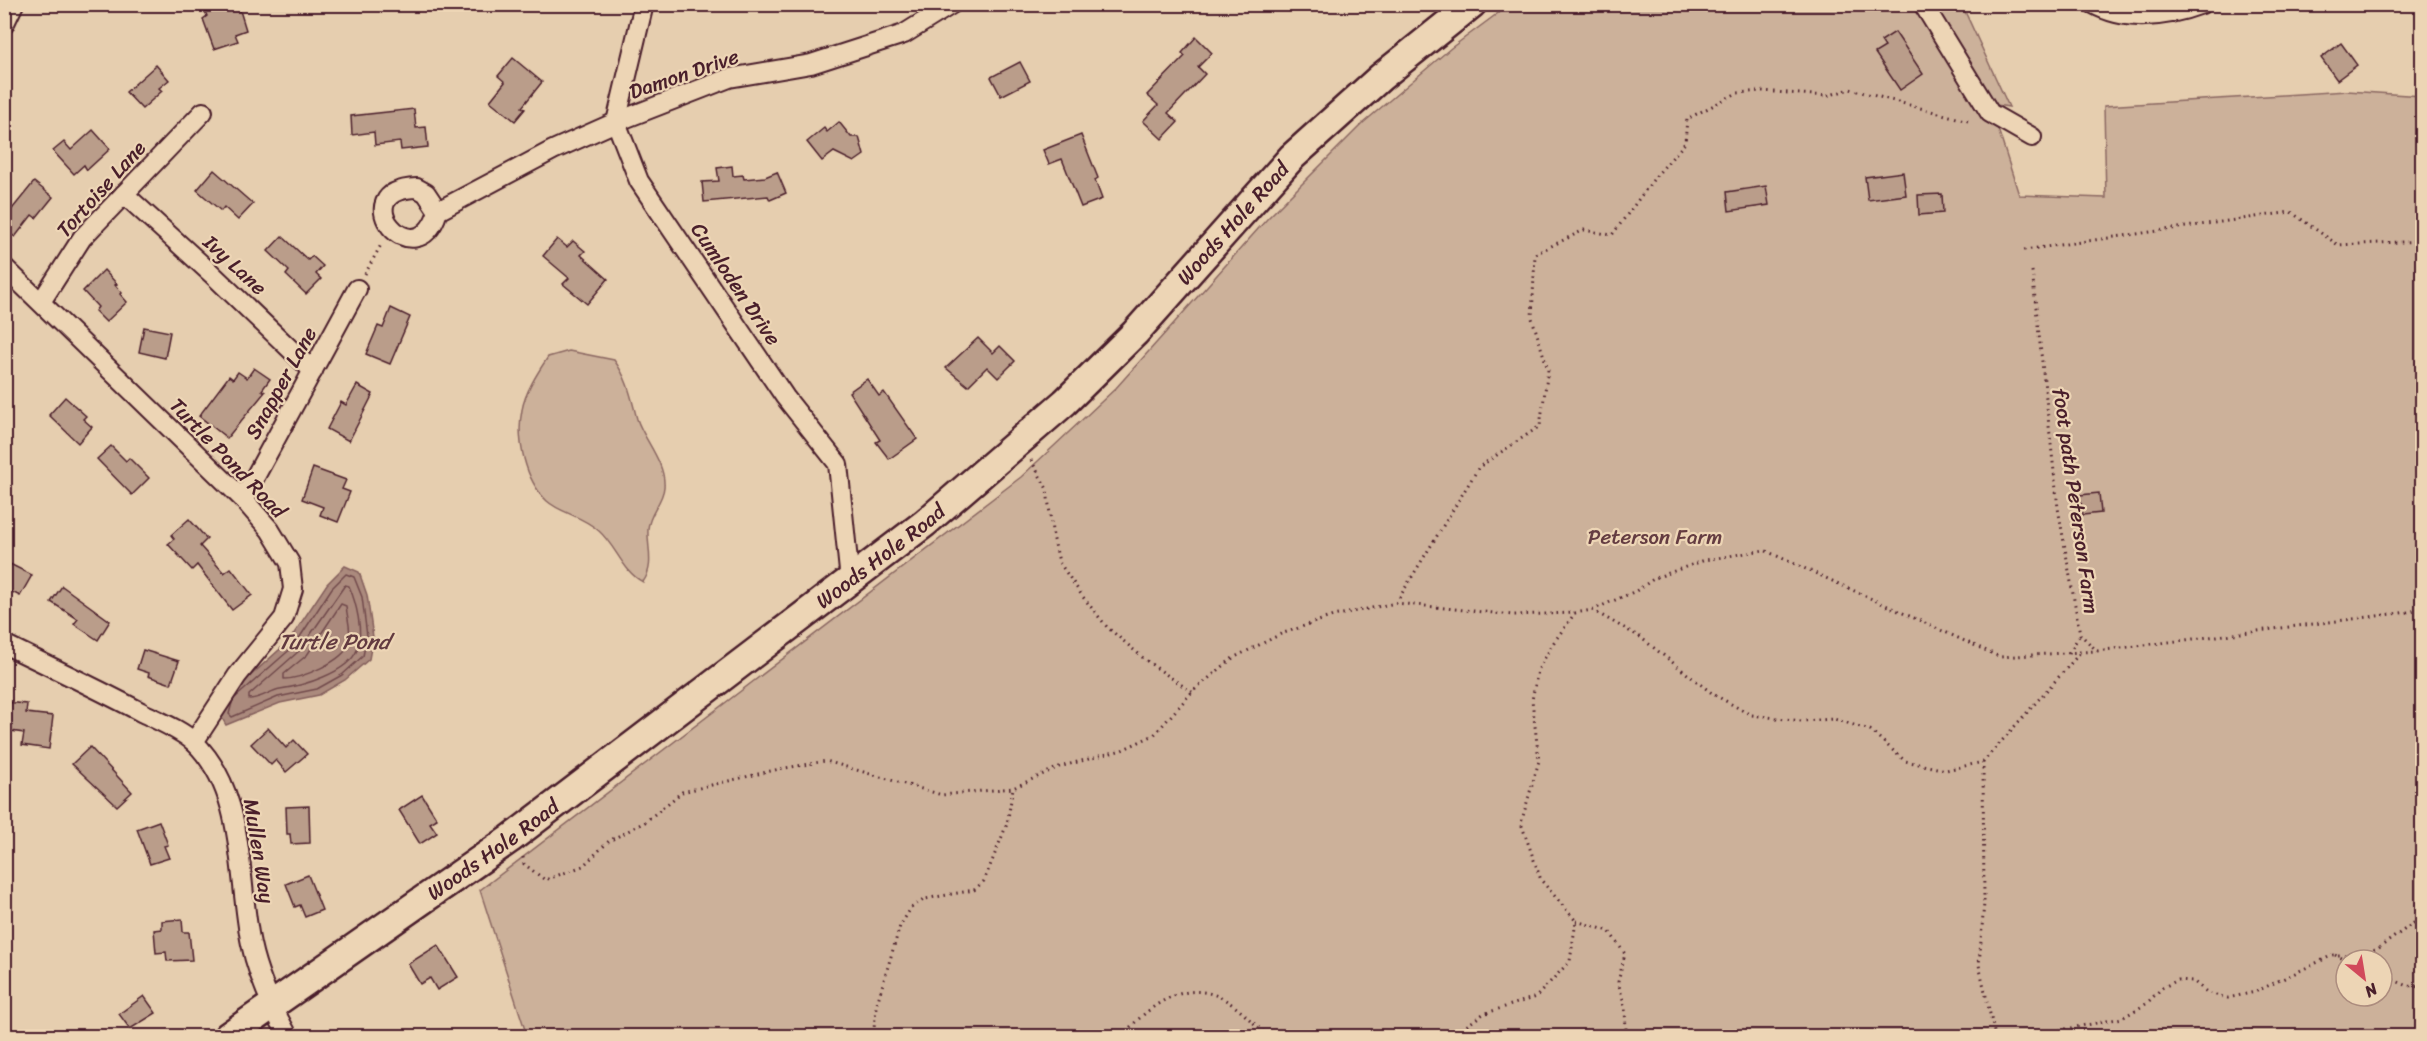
<svg xmlns="http://www.w3.org/2000/svg" width="2427" height="1041" viewBox="0 0 2427 1041" font-family="Sriracha,sans-serif">
<rect width="100%" height="100%" fill="#e6ceaf"/>
<filter id="ink" filterUnits="userSpaceOnUse"><feTurbulence type="fractalNoise" baseFrequency=".0167" numOctaves="2"/><feDisplacementMap in="SourceGraphic" scale="12" xChannelSelector="R" yChannelSelector="G"/><feConvolveMatrix kernelMatrix="1 2 1 2 8 2 1 2 1" color-interpolation-filters="sRGB"/></filter>
<g filter="url(#ink)">
<g fill="#ccb19a" stroke="#8b6862" stroke-width="1.5" fill-rule="evenodd">
<path d="M1509,5H1962L2009,107L1990,104L2019,195L2106,198L2104,106L2347,91L2422,96V1036H527L480,890L1021,477L1116,388L1267,219L1363,123L1451,48ZM2346,960H2382V996H2346Z"/>
<path d="M569,351L614,360C628,379 631,397 637,419C644,440 666,463 664,487C663,502 649,513 648,529C647,548 655,565 643,582C623,572 616,546 599,531C583,516 560,513 547,501C525,480 516,439 522,410C525,392 538,372 548,357Z"/>
</g>
<polygon fill="#ab8a7d" stroke="#845f5c" stroke-width="1.5" points="345,566 359,572 367,595 373,637 369,659 345,680 319,695 280,703 226,725 222,718 228,696 289,641 327,584"/>
<g fill="none" stroke-linecap="round" stroke-linejoin="round">
<g stroke="#714a4c" stroke-width="1.5">
<path d="M345,585L349,586C356,602 364,633 357,650C348,673 302,686 280,689C270,691 260,699 249,699V695L299,651Z"/>
<path d="M341,604L346,606C347,617 352,632 349,644C344,661 301,679 284,679V674L307,655Z"/>
<polyline points="232,703 229,714 232,717 278,697 317,689 342,675 363,656 367,636 362,597 354,577 346,574 332,588 294,646 236,697"/>
</g>
</g>
<g fill="#ba9d8a" stroke="#4a1f2b" stroke-width="1.5">
<polygon points="226,4 238,4 246,30 235,34 238,41 214,49 203,19 207,16 205,11"/>
<polygon points="1895,32 1923,74 1900,90 1875,53 1885,47 1881,41"/>
<polygon points="1196,37 1212,53 1198,67 1205,74 1168,113 1178,122 1162,139 1143,121 1158,105 1147,95 1185,56 1182,53"/>
<polygon points="2341,43 2357,65 2337,80 2321,58"/>
<polygon points="513,58 542,82 522,107 525,109 515,121 490,101 505,82 498,76"/>
<polygon points="1020,62 1030,81 1001,96 991,77"/>
<polygon points="156,65 169,80 159,88 162,91 142,109 126,92"/>
<polygon points="414,109 416,128 426,127 428,147 401,150 400,142 375,145 374,132 352,135 351,116"/>
<polygon points="839,122 851,137 859,137 864,155 854,162 834,152 822,161 807,142 824,128 827,132"/>
<polygon points="93,130 110,149 87,170 84,165 74,174 53,151 64,142 71,150"/>
<polygon points="1081,135 1098,178 1095,180 1102,199 1081,207 1062,159 1049,164 1043,150"/>
<polygon points="732,166 733,176 743,175 744,179 765,177 777,172 786,193 770,200 768,196 704,202 702,182 719,181 717,168"/>
<polygon points="214,170 253,204 238,220 224,207 221,211 197,190"/>
<polygon points="1903,172 1906,195 1868,200 1865,177"/>
<polygon points="34,182 53,197 36,218 32,215 15,237 4,229 4,219"/>
<polygon points="1766,186 1769,205 1729,211 1727,192"/>
<polygon points="1942,194 1943,213 1919,215 1918,195"/>
<polygon points="282,236 308,260 312,256 323,266 316,274 321,279 306,294 286,275 289,271 268,251"/>
<polygon points="557,239 567,247 573,241 585,251 581,255 608,279 587,304 563,284 569,278 543,256"/>
<polygon points="104,270 117,284 115,285 122,293 120,294 127,302 106,322 95,311 98,307 83,291"/>
<polygon points="391,308 410,317 390,364 366,354 378,326 383,328"/>
<polygon points="144,327 170,332 165,358 139,352"/>
<polygon points="978,338 993,353 1000,346 1015,361 998,378 987,367 968,386 946,368"/>
<polygon points="254,368 270,379 262,390 265,392 227,438 199,416 229,376 233,379 238,372 247,378"/>
<polygon points="867,379 879,396 884,392 917,439 889,459 876,442 880,440 849,392"/>
<polygon points="357,385 373,394 349,441 327,429 341,402 346,405"/>
<polygon points="65,397 86,416 83,419 92,427 78,443 49,415"/>
<polygon points="111,446 126,461 129,458 149,478 132,495 97,459"/>
<polygon points="313,468 346,480 342,489 350,492 338,522 320,515 323,507 302,499"/>
<polygon points="2099,493 2101,513 2083,515 2080,495"/>
<polygon points="189,519 207,539 200,546 224,573 231,568 252,595 232,610 197,565 192,570 168,544 174,539 171,535"/>
<polygon points="4,561 32,575 20,596 4,588"/>
<polygon points="62,586 110,621 98,640 74,624 78,619 51,602"/>
<polygon points="143,650 179,661 171,684 148,676 149,673 137,669"/>
<polygon points="4,702 27,704 26,713 53,716 49,749 22,745 24,733 4,730"/>
<polygon points="268,728 286,748 294,740 307,754 286,772 276,760 271,765 251,744"/>
<polygon points="90,747 132,792 117,806 72,764"/>
<polygon points="422,795 437,819 430,823 437,833 420,844 399,810"/>
<polygon points="309,806 310,843 291,844 290,834 287,834 286,807"/>
<polygon points="159,821 168,845 164,846 169,858 150,864 137,829"/>
<polygon points="308,875 322,910 305,917 300,905 295,907 286,884"/>
<polygon points="182,919 183,932 189,932 192,960 167,961 166,952 156,953 154,930 162,929 162,921"/>
<polygon points="438,945 458,977 437,990 430,978 420,984 408,964"/>
<polygon points="144,996 156,1013 130,1029 119,1014"/>
</g>
<g fill="none" stroke-linecap="round" stroke-linejoin="round">
<defs>
<g id="minor">
<polyline points="644,4 616,122 639,181 785,397 838,464 850,581"/>
<polyline points="1923,4 1990,113 2032,137"/>
<path d="M2093,4C2127,23 2167,17 2202,4"/>
<polyline points="4,25 14,4"/>
<polyline points="124,194 212,274 313,371"/>
<path d="M438,211L426,193L417,188C341,190 416,282 438,211L553,150L616,122L729,78L811,64L904,34L952,4"/>
<polyline points="4,267 243,499 270,530 290,563 293,589 284,618 237,676 194,742"/>
<polyline points="41,302 82,238 203,112"/>
<polyline points="243,499 357,289"/>
<path d="M4,644C51,667 98,689 143,713C159,721 181,730 194,742C247,793 237,878 251,944C258,977 272,1007 288,1036"/>
</g>
<g id="highway">
<path id="s1" d="M228,1036L510,839L925,523L1065,402L1135,333L1292,157L1381,77L1472,4"/>
</g>
</defs>
<use href="#minor" stroke="#4a1f2b" stroke-width="22"/>
<use href="#highway" stroke="#4a1f2b" stroke-width="32"/>
<g stroke="#4a1f2b" stroke-width="3" stroke-dasharray="1.5 4.5" stroke-linecap="butt">
<polyline points="2024,250 2291,212 2338,245 2422,241"/>
<polyline points="2032,271 2058,508 2080,634 2097,651"/>
<polyline points="365,274 382,243"/>
<polyline points="1031,460 1047,489 1052,531 1059,562 1083,597 1107,627 1148,662 1192,692"/>
<polyline points="1396,603 1479,467 1540,426 1548,370 1532,318 1535,254 1584,230 1612,235 1656,176 1685,143 1687,119 1737,93 1762,91 1827,96 1850,89 1968,121"/>
<polyline points="1592,610 1640,637 1713,694 1751,715 1802,721 1834,719 1870,730 1905,761 1946,770 1983,762 2080,653"/>
<polyline points="2069,653 2079,636"/>
<polyline points="1983,762 1984,903 1979,965 1995,1036"/>
<polyline points="523,857 524,864 545,880 583,866 609,841 645,822 682,792 779,769 826,761 942,795 1013,788 1059,767 1122,750 1154,735 1192,692 1233,658 1281,634 1333,616 1396,603 1513,615 1575,613 1592,610 1636,591 1655,578 1705,560 1764,550 2000,657 2097,651 2409,612 2422,608"/>
<polyline points="1576,921 1609,931 1625,954 1618,982 1625,1007 1626,1032"/>
<polyline points="2335,955 2346,960"/>
<polyline points="2382,975 2408,986 2422,987"/>
<polyline points="881,1036 874,1029 876,1007 900,926 911,908 925,899 974,890 984,881 1007,824 1013,788"/>
<path d="M1122,1036C1147,1008 1183,978 1222,998C1239,1007 1254,1025 1269,1036"/>
<polyline points="1452,1036 1483,1014 1536,997 1570,961 1576,921 1541,880 1521,823 1539,761 1532,700 1538,670 1554,642 1575,613"/>
<polyline points="1593,1036 1626,1032 1649,1036"/>
<polyline points="1909,1036 1926,1031 1978,1036"/>
<polyline points="2030,1036 2122,1018 2146,1004 2162,988 2178,980 2193,981 2208,993 2228,998 2255,992 2333,955 2355,955 2376,950 2422,917"/>
</g>
<use href="#minor" stroke="#edd5b5" stroke-width="18"/>
<use href="#highway" stroke="#edd5b5" stroke-width="27"/>
</g>
</g>
<g text-anchor="middle" stroke-width="4.5" stroke-linejoin="round" paint-order="stroke">
<g font-size="21" fill="#4a1f2b" stroke="#edd5b5">
<text transform="translate(684 74) rotate(-19)" y="7">Damon Drive</text>
<text transform="translate(101 189) rotate(-48)" y="7">Tortoise Lane</text>
<text dy="7" stroke="none"><textPath href="#s1" startOffset="1296">Woods Hole Road</textPath></text>
<text transform="translate(235 265) rotate(43)" y="7">Ivy Lane</text>
<text transform="translate(736 284) rotate(56)" y="7">Cumloden Drive</text>
<text transform="translate(281 383) rotate(-61)" y="7">Snapper Lane</text>
<text transform="translate(228 458) rotate(46)" y="7">Turtle Pond Road</text>
<text transform="translate(2076 501) rotate(82)" y="7">foot path Peterson Farm</text>
<text dy="7" stroke="none"><textPath href="#s1" startOffset="810">Woods Hole Road</textPath></text>
<text dy="7" stroke="none"><textPath href="#s1" startOffset="324">Woods Hole Road</textPath></text>
<text transform="translate(259 851) rotate(81)" y="7">Mullen Way</text>
</g>
<g font-size="21" fill="#643c41" stroke="#edd5b5">
<text x="1655" y="544">Peterson Farm</text>
</g>
<g font-size="22" font-style="italic" fill="#623a40" stroke="#edd5b5">
<text x="334" y="649">Turtle Pond</text>
</g>
</g>
<rect width="2427" height="1041" fill="none" stroke="#edd5b5" stroke-width="24"/>
<rect x="12" y="12" width="2403" height="1017" fill="none" stroke="#4a1f2b" stroke-width="2" filter="url(#ink)"/>
<g transform="translate(2364 978) rotate(150)"><circle r="28" fill="#edd5b5" stroke="#ac8c7e" stroke-width="1.5"/>
<path d="M0-4.5L10 22L0 15L-10 22Z" fill="#d1495b"/>
<text y="-9" font-size="16" font-weight="bold" text-anchor="middle" fill="#4a1f2b">N</text>
</g>
</svg>
